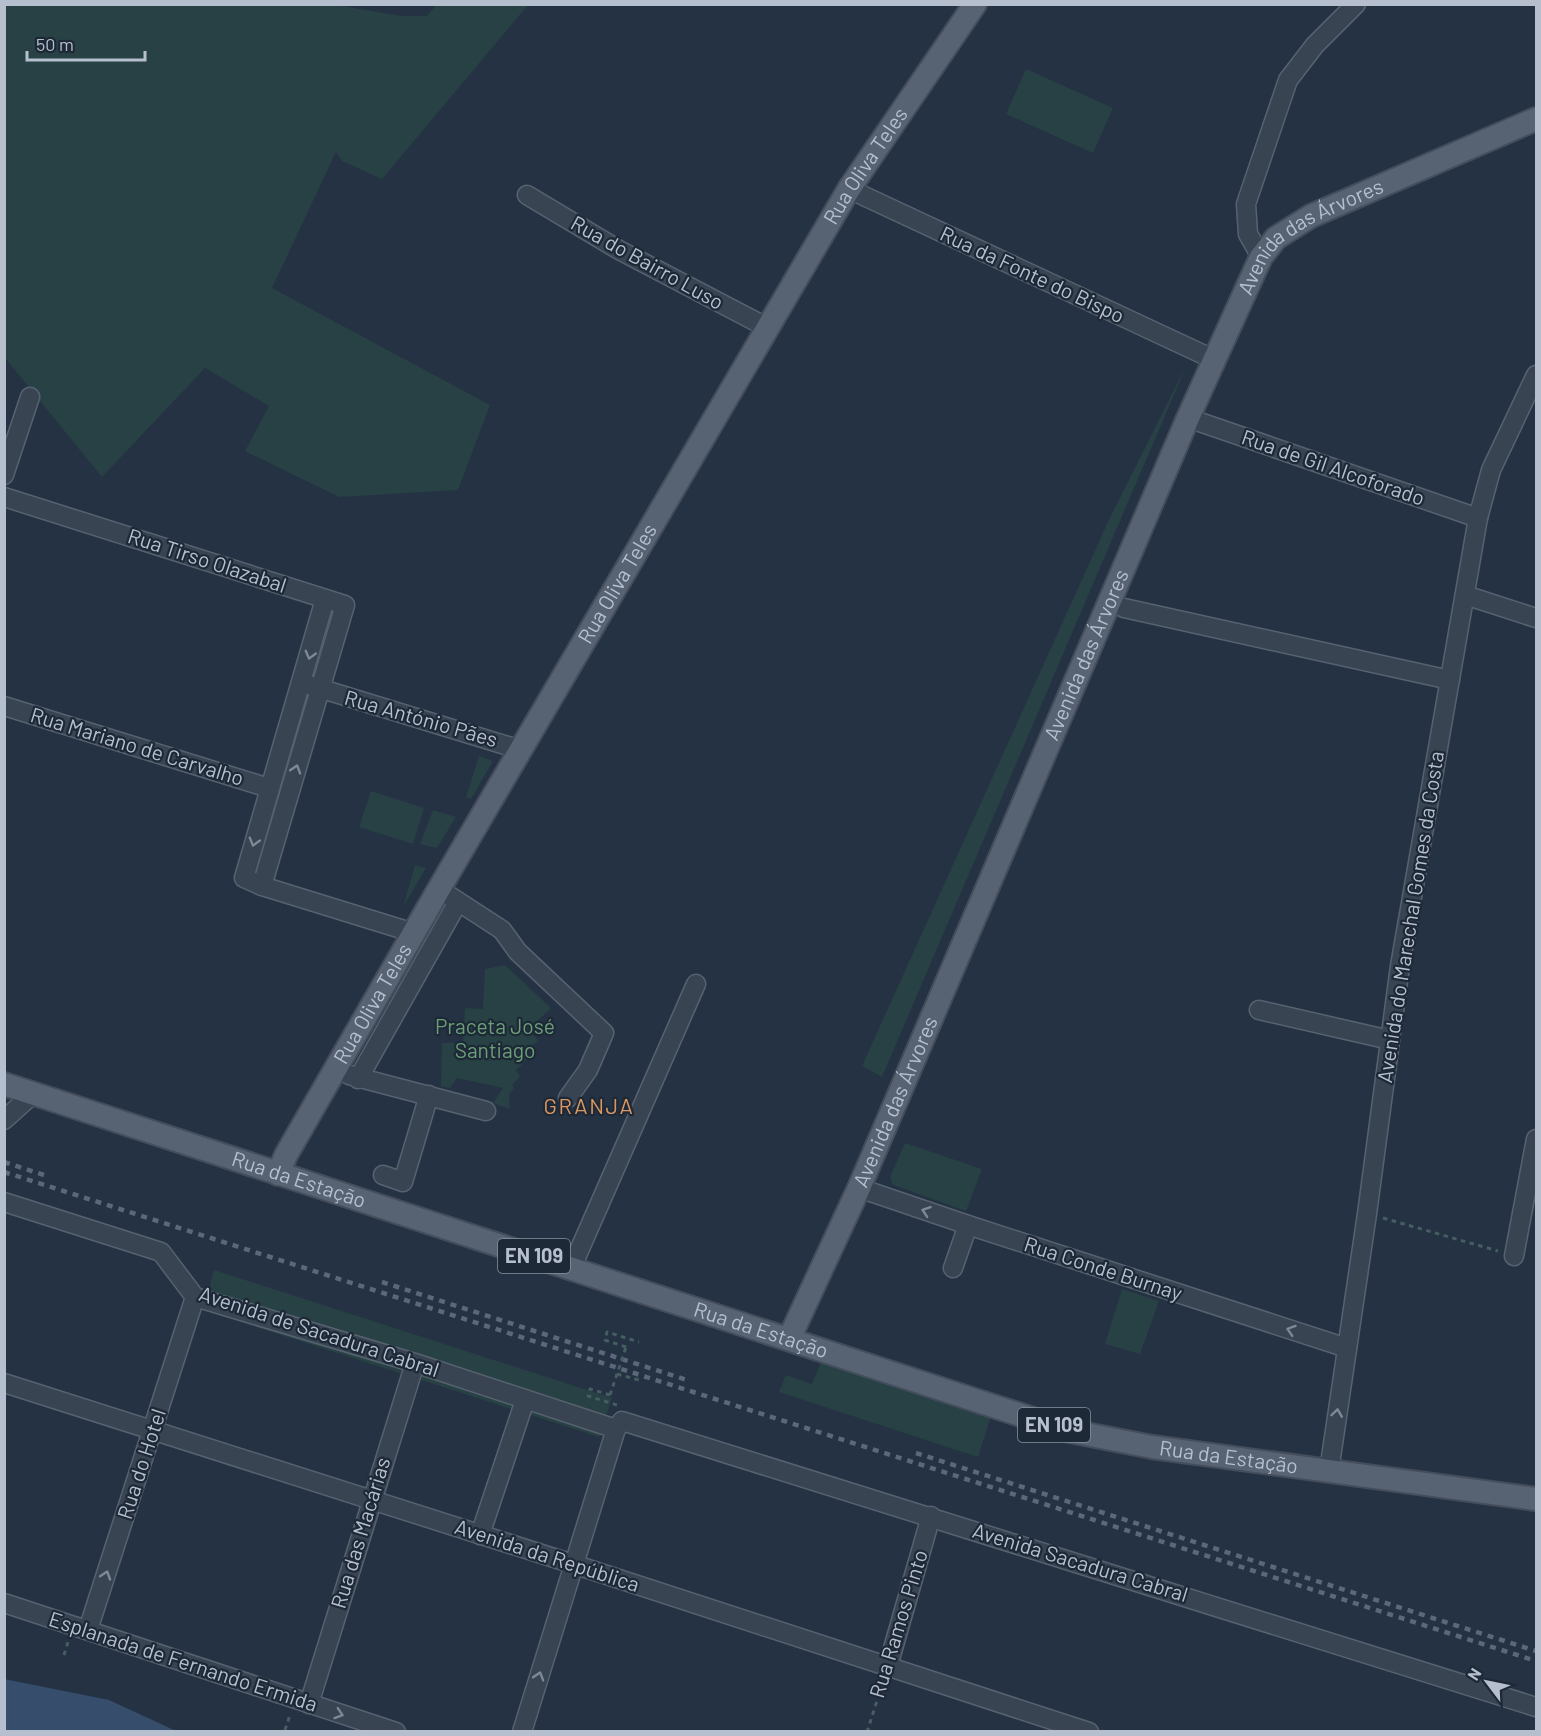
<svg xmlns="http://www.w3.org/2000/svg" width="1541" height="1736" viewBox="0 0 1541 1736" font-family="Barlow,sans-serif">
<rect width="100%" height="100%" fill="#253243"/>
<g fill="#274144">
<polygon points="331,4 401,16 427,16 436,5 528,5 382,179 342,161 336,152 272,288 490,405 458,490 339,497 245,451 269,406 205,368 102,477 5,358 4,5"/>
<polygon points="1026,69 1113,108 1093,153 1006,114"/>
<polygon points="1188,362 882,1077 862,1066 1107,524"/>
<polygon points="479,756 493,761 471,799 466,797"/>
<polygon points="371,791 424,808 413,844 359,827"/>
<polygon points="433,810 456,817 437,848 420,844"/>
<polygon points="415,865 426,868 403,907"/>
<polygon points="505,965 551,1008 528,1030 538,1040 524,1054 528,1058 516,1070 520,1076 512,1085 514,1088 509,1095 510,1109 493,1103 503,1088 457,1078 450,1088 441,1086 442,1043 463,1043 465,1008 483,1009 485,969"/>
<polygon points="905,1143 982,1169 966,1211 893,1185 890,1177"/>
<polygon points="214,1270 612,1398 599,1437 203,1310"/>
<polygon points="1122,1289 1159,1301 1140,1354 1105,1344"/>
<polygon points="823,1357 992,1413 978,1457 779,1392 786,1375 812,1384"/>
</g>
<polygon fill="#374d6c" points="4,1679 109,1700 176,1731 5,1731"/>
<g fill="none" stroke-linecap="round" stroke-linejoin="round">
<defs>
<g id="minor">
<polyline points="849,189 1215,360"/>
<polyline points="527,195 619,250 768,328"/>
<polyline points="1261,257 1248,234 1246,204 1288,80 1315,45 1356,4"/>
<polyline points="1188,418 1478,518"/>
<polyline points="4,475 30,397"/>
<polyline points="4,497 345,605 262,886"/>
<polyline points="1465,595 1536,618"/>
<polyline points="325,599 244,878 262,886 414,933"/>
<polyline points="1124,608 1450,680"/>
<polyline points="309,685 521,750"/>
<polyline points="4,706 269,788"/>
<polyline points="439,889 502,930 518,952 604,1033 588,1070 568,1098"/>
<polyline points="1259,1010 1390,1040"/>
<polyline points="349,1075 486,1111"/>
<polyline points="358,1079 458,902"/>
<polyline points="4,1120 34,1093"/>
<polyline points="383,1175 403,1182 429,1095"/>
<polyline points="859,1188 968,1225 1347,1348"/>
<polyline points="4,1202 161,1252 195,1297 415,1363 616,1429"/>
<polyline points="1514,1256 1536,1139"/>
<polyline points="953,1268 968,1225"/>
<polyline points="571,1269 696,984"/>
<polyline points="4,1383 573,1564 1089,1732"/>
<polyline points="1329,1471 1367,1214 1400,966 1478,518 1491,470 1536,375"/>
<polyline points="480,1535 525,1400"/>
<polyline points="4,1603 396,1732"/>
<polyline points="88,1630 195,1297"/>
<polyline points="888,1666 931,1516"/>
<polyline points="309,1704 415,1363"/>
<polyline points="522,1732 616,1429 622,1421 1536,1707"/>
</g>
<g id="major">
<path id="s1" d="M4,1084L1070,1431L1152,1447L1536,1499"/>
<path id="s2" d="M278,1174L286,1155L439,889L849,189L975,4"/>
<path id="s3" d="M789,1339L859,1188L1188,418L1261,257L1276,238L1311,216L1536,119"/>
</g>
</defs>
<use href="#minor" stroke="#576270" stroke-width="21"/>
<use href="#major" stroke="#434d5c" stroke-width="26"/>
<g stroke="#455e61" stroke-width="3" stroke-dasharray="4.5 4.5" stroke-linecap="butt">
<polyline points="1383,1218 1498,1251"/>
<polyline points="626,1347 605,1340 607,1332 639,1342"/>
<polyline points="617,1374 639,1380"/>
<polyline points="610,1395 590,1389 588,1396 617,1405"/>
<polyline points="64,1655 68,1642"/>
<polyline points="285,1730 290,1715"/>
<polyline points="867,1732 883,1682"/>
</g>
<use href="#minor" stroke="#394453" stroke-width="18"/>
<use href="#major" stroke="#576373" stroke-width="22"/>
<g stroke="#5b687a" stroke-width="4.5" stroke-dasharray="6 6" stroke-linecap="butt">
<polyline points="4,1162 47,1176"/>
<polyline points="4,1172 1536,1661"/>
<polyline points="382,1282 690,1381"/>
<polyline points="916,1453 1536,1651"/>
</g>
<polyline stroke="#455e61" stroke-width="3" stroke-dasharray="4.5 4.5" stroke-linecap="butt" points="610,1395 626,1347"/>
</g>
<defs><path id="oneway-chevron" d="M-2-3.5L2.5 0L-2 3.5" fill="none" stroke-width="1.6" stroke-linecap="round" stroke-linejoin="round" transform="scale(1.5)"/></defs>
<g stroke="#7e8896">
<use href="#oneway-chevron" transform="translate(310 655) rotate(105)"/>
<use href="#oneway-chevron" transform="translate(296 769) rotate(-73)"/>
<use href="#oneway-chevron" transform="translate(254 842) rotate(106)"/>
<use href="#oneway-chevron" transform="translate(926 1211) rotate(-161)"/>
<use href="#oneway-chevron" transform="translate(1291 1330) rotate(-162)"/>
<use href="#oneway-chevron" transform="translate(1337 1413) rotate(-82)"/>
<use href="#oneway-chevron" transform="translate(106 1575) rotate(-72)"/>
<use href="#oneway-chevron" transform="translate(539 1676) rotate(-73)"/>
<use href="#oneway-chevron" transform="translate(339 1714) rotate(18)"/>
</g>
<g text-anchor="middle" stroke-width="4.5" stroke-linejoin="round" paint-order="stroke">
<g fill="#1e2938" stroke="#8892a0" stroke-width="1.5">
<rect x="498" y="1239" width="72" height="34" rx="4.5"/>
<rect x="1018" y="1408" width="72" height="34" rx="4.5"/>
</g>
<g font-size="20" font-weight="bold" fill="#b6bfcd">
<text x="534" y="1263">EN 109</text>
<text x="1054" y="1432">EN 109</text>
</g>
<g font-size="21" fill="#b6bfcd" stroke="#1e2938">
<text dy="7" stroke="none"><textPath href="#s2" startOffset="1167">Rua Oliva Teles</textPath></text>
<text dy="7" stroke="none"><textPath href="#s3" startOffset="1232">Avenida das Árvores</textPath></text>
<text transform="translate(647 263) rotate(29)" y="7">Rua do Bairro Luso</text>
<text transform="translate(1032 275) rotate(25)" y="7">Rua da Fonte do Bispo</text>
<text transform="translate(1333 468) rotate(19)" y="7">Rua de Gil Alcoforado</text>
<text transform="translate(207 561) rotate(18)" y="7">Rua Tirso Olazabal</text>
<text dy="7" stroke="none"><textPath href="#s2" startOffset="681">Rua Oliva Teles</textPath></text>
<text dy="7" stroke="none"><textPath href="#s3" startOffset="746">Avenida das Árvores</textPath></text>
<text transform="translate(421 719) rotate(16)" y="7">Rua António Pães</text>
<text transform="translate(137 747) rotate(17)" y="7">Rua Mariano de Carvalho</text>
<text transform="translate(1411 917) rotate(-81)" y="7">Avenida do Marechal Gomes da Costa</text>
<text dy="7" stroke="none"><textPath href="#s2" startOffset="195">Rua Oliva Teles</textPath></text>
<text dy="7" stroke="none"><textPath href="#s3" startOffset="260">Avenida das Árvores</textPath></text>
<text dy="7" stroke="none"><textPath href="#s1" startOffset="310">Rua da Estação</textPath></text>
<text transform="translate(1103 1269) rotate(18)" y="7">Rua Conde Burnay</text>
<text dy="7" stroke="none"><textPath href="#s1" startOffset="796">Rua da Estação</textPath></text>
<text transform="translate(319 1332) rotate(18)" y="7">Avenida de Sacadura Cabral</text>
<text dy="7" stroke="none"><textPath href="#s1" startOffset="1282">Rua da Estação</textPath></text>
<text transform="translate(142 1464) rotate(-72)" y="7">Rua do Hotel</text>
<text transform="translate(361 1533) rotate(-73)" y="7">Rua das Macárias</text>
<text transform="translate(547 1556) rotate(18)" y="7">Avenida da República</text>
<text transform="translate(1080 1563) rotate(17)" y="7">Avenida Sacadura Cabral</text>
<text transform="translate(899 1624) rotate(-73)" y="7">Rua Ramos Pinto</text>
<text transform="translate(183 1662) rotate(18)" y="7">Esplanada de Fernando Ermida</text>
</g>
<g font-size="21" fill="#6c9f78" stroke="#1e2938">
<text x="495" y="1034">Praceta José<tspan x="495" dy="24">Santiago</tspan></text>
</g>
<g font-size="22" letter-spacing="1.5" fill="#dd9761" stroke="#1e2938">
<text x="589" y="1114">GRANJA</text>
</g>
</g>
<rect width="1541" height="1736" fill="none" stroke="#b6bfcd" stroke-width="12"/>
<g transform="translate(1487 1682) rotate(302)" stroke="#1e2938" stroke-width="4.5" paint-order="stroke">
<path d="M0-4.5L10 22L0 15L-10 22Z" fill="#b6bfcd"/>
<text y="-9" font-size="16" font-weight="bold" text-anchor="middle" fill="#b6bfcd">N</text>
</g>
<path d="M27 51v9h118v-9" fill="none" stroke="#b6bfcd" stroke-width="3"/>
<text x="36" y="51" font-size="18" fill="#b6bfcd" stroke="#1e2938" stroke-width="4.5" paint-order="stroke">50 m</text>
</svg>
